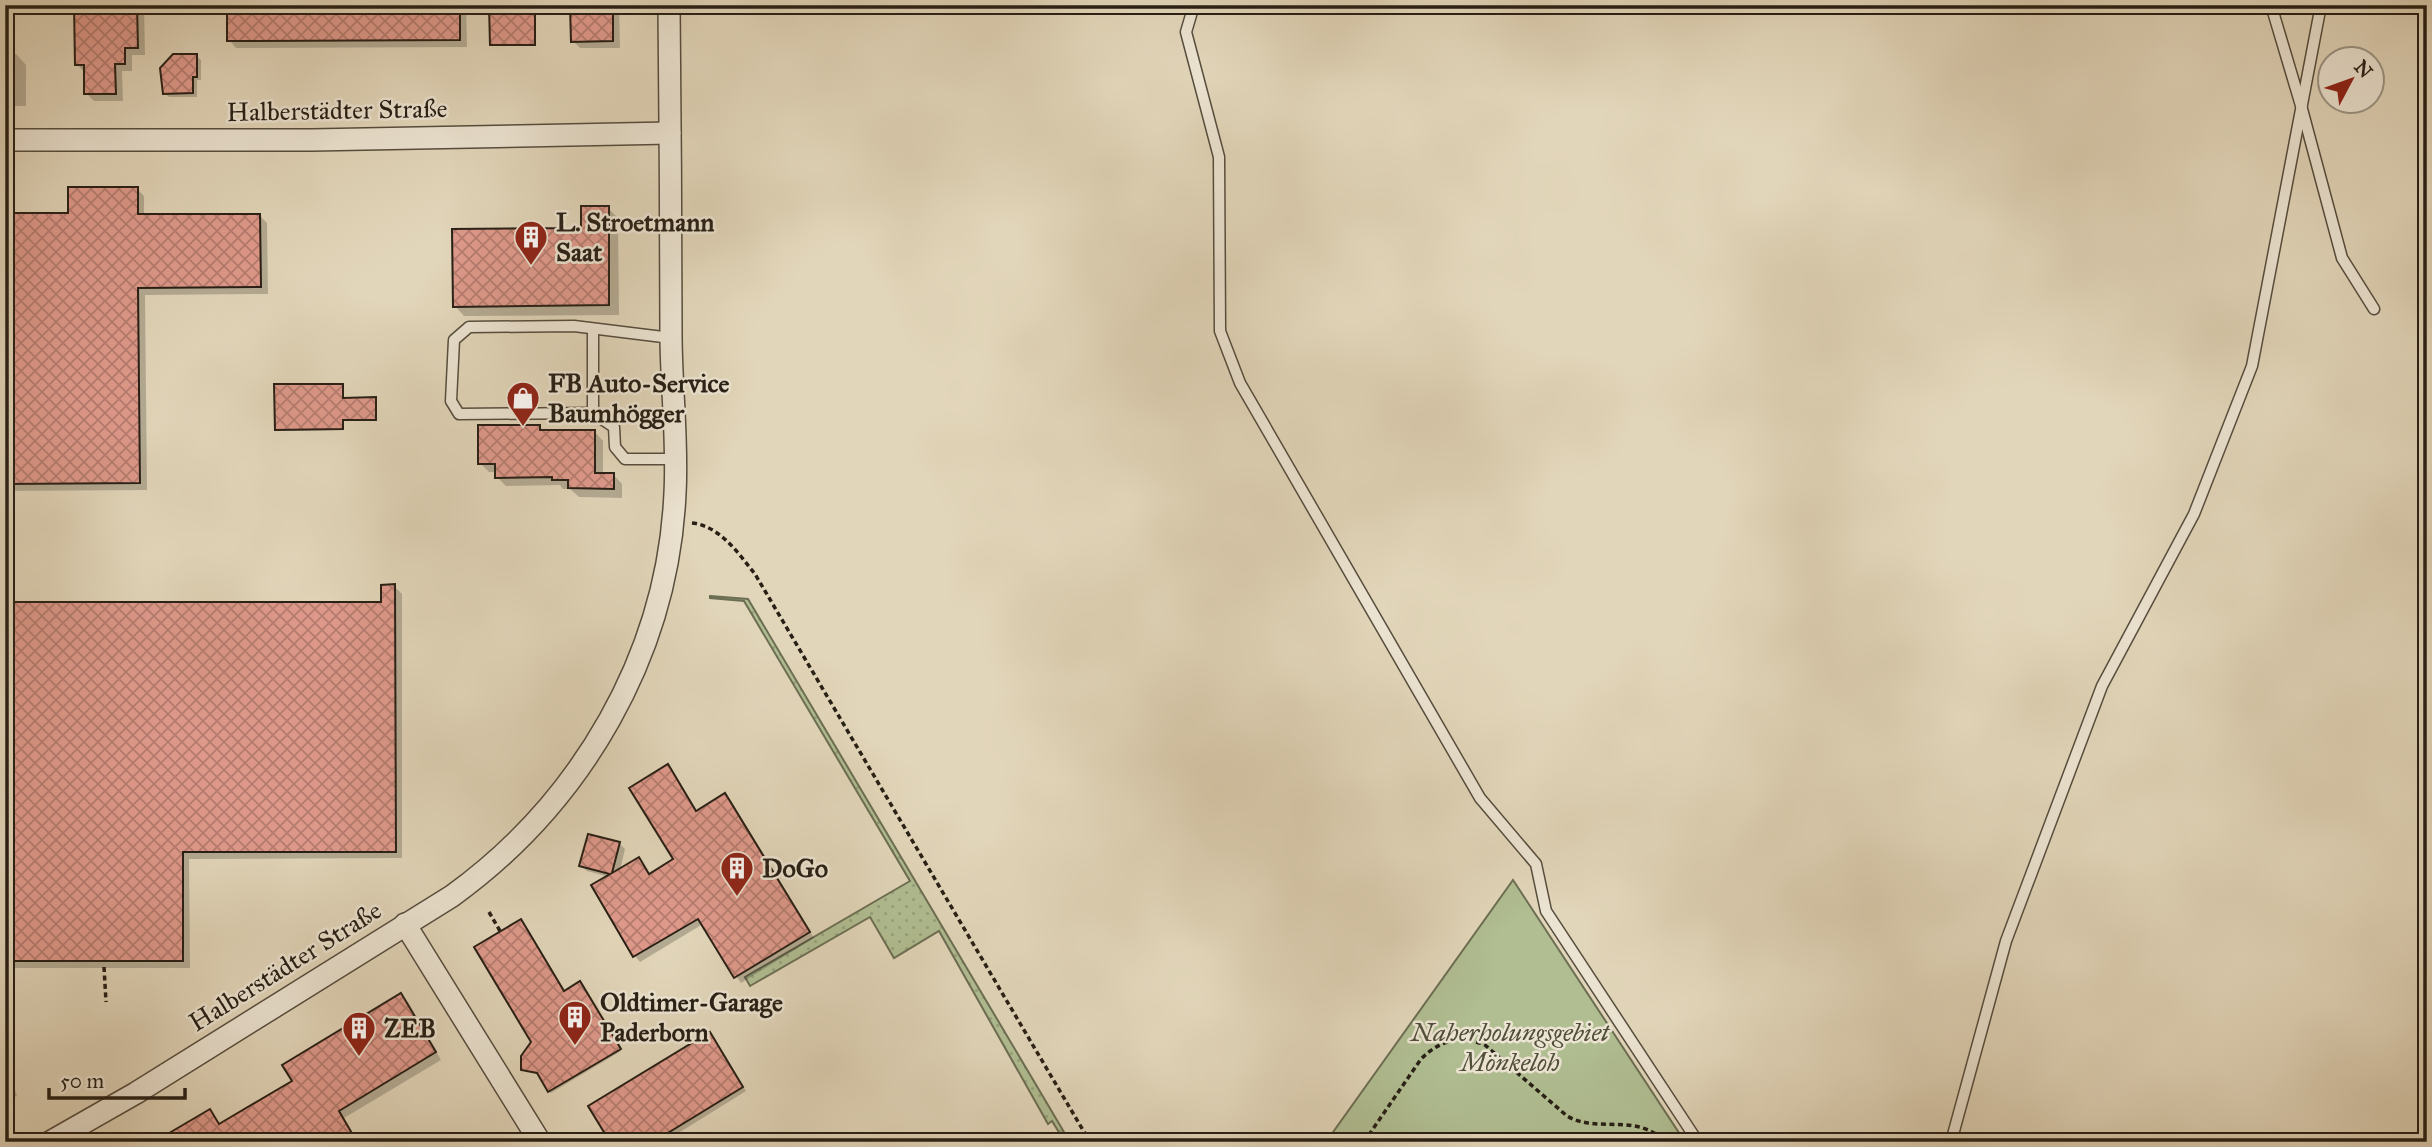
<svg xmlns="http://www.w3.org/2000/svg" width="2432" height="1147" viewBox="0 0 2432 1147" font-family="'IM FELL Great Primer',serif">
<defs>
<pattern id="grass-dots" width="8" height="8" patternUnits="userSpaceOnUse" patternTransform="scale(1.75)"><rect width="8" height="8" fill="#b0be92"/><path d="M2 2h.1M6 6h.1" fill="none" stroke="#97a37d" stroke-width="1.8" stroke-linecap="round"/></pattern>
<pattern id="building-cross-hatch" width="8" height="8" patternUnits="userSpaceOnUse" patternTransform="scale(1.75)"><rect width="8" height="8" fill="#e09a8c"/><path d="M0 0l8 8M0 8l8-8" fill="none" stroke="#b67d71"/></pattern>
</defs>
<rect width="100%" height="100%" fill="#e2d6ba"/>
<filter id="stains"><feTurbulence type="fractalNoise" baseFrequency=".00286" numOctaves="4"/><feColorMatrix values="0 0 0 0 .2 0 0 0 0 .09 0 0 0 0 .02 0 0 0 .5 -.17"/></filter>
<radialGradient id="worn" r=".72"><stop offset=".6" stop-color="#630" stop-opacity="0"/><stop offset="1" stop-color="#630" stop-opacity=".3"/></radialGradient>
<polygon fill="url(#grass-dots)" stroke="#6c6e54" stroke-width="2" points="710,596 748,599 1064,1132 1060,1134 1052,1121 1048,1124 939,931 894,958 870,917 750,986 745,977 910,881 744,601 710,598"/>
<polygon fill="#b0be92" stroke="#6c6e54" stroke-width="2" points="1513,880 1685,1142 1326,1142"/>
<g fill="#0003">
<polygon points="76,5 144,5 145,55 132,55 132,71 122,71 123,101 94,101 86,93 84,72 77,64"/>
<polygon points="229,5 466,5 467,47 236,48 229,40"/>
<polygon points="491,5 536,5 536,46 493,46"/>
<polygon points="572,5 619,5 620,48 580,48 573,41"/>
<polygon points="16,54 26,65 26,106 5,106 5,55"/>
<polygon points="196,56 201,60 201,80 197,80 197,97 169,97 164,93"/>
<polygon points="137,189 144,196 144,216 259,215 267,223 268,294 145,295 147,490 5,491 5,215 70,214"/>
<polygon points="608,208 618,218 619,315 464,316 455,306 583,230"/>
<polygon points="342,385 344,400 375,399 377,401 377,421 344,421 344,430 278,431 276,429"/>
<polygon points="539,426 545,432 594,431 603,441 603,474 613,474 622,484 622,498 579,497 570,489 563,489 560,485 506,486 497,477 497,472 489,472 480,463"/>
<polygon points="394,586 402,594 402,858 189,859 190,968 5,968 5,604 382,603"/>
<polygon points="667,766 697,812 725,795 731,801 814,938 741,983 703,924 640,962 635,956 593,886 609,877 587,871 581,866 619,843 625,849 620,870 639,859 651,876 676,860"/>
<polygon points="582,985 621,1051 551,1093 539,1074 523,1070 564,993"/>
<polygon points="401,995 408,1002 441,1060 344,1118 358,1142 158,1142 210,1111 221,1125 294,1081"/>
<polygon points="710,1035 746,1091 664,1142 612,1142"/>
<polygon points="5,1071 10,1075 17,1096 5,1100"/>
</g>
<g fill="url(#building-cross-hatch)" stroke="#271f15" stroke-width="2">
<polygon points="74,5 137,5 138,48 125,48 125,64 115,64 116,94 84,94 84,65 75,65"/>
<polygon points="227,5 460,5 460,40 227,41"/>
<polygon points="489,5 535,5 535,45 490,45"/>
<polygon points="570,5 613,5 613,41 571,42"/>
<polygon points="173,54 197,54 197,77 193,77 193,93 163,94 160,68"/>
<polygon points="68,187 138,187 138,214 260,214 261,287 138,288 140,483 5,484 5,213 68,213"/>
<polygon points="581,206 609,206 609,305 453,307 452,229 581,228"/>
<polygon points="274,384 343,384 343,398 376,397 376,420 343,420 343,429 275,430"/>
<polygon points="478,425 540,425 540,430 595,430 595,473 614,473 614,489 568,488 568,480 552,480 552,477 495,478 495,464 478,464"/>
<polygon points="395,584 396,852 183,852 183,961 5,961 5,602 381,602 381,585"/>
<polygon points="668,764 696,811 725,793 810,932 734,978 698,919 633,957 591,885 610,874 579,866 588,834 620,842 612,873 639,857 649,874 673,859 629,788"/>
<polygon points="521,919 564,991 580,981 621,1049 548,1092 537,1073 521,1070 521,1056 531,1042 474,947"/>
<polygon points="401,993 436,1052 339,1111 357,1142 154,1142 210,1109 219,1124 292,1081 282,1065"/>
<polygon points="710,1032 743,1087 653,1142 610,1142 588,1106"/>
</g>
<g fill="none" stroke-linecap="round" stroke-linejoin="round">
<defs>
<g id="lane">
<polyline points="1194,5 1186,32 1219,157 1220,331 1240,383 1480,798 1536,864 1546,911 1698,1142"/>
<polyline points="2271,5 2302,109 2342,258 2374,309"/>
<polyline points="671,338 574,326 469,327 454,340 451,401 459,414 593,413 614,427 615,447 625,459 676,459"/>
<polyline points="593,413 593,329"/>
<polyline points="1951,1142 2006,941 2102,686 2194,514 2252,366 2321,5"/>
</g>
<g id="street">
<polyline points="5,140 312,140 670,133"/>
<polyline points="405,924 540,1142"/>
<path d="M50,1142L136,1093L452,896C582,802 668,654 675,493C678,440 671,387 671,334C671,224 670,115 669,5"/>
</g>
</defs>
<use href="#lane" stroke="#564d3e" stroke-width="13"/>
<use href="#street" stroke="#564d3e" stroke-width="24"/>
<g stroke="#271f15" stroke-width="3.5" stroke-dasharray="5 3.5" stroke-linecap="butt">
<path d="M692,523C720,526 738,553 755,574L1090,1142"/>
<polyline points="489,912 500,931"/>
<polyline points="104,967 106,1002"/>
<path d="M1364,1142L1421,1059C1440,1040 1460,1035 1485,1045L1567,1116C1598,1134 1637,1112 1665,1142"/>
</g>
<use href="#lane" stroke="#ece4d2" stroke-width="10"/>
<use href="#street" stroke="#ece4d2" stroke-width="21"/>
</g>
<defs>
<symbol id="building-pin" viewBox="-11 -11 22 30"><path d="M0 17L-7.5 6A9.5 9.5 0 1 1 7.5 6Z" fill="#8f2418" stroke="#ece4d2"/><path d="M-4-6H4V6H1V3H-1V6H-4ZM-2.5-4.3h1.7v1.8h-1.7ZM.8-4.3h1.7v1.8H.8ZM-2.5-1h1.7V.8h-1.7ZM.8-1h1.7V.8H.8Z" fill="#fff"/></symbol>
<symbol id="shop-pin" viewBox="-11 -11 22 30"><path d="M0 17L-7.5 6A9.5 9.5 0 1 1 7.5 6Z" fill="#8f2418" stroke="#ece4d2"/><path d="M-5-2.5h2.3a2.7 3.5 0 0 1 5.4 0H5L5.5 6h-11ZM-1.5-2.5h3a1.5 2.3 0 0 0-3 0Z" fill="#fff"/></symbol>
</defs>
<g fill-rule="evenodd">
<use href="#building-pin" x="512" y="218" width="38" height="52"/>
<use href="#shop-pin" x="504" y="379" width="38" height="52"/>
<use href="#building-pin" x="718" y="849" width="38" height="52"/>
<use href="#building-pin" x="556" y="998" width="38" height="52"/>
<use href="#building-pin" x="340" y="1009" width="38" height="52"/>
</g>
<g text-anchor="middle" stroke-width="5" stroke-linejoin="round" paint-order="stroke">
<g font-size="26" fill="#271f15" stroke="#ece4d2">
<text transform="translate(337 110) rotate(-1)" y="9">Halberstädter Straße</text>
<text transform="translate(285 966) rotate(-32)" y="9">Halberstädter Straße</text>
</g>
<g font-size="26" font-weight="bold" fill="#271f15" stroke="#ece4d2" text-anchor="start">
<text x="556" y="231">L. Stroetmann<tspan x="556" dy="30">Saat</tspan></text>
<text x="548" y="392">FB Auto-Service<tspan x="548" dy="30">Baumhögger</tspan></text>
<text x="762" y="877">DoGo</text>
<text x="600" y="1011">Oldtimer-Garage<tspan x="600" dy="30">Paderborn</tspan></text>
<text x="384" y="1037">ZEB</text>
</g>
<g font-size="26" font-style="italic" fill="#504f3a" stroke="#ece4d2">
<text x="1510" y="1041">Naherholungsgebiet<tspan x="1510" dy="30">Mönkeloh</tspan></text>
</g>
</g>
<rect width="2432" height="1147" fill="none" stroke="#e2d6ba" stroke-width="28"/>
<rect x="7" y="7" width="2418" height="1133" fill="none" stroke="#271f15" stroke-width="3.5"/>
<rect x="14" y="14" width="2404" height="1119" fill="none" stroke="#271f15" stroke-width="2"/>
<g transform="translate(2351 80) rotate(49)"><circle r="33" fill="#ece4d2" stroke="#9d9586" stroke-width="2"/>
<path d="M0-5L12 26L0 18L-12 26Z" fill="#8f2418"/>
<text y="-10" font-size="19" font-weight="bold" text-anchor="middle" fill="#271f15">N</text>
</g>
<path d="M49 1088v10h136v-10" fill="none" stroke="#271f15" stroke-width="3.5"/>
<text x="60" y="1088" font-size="21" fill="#271f15" stroke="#ece4d2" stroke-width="5" paint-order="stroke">50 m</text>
<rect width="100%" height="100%" filter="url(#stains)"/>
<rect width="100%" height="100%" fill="url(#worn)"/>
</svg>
